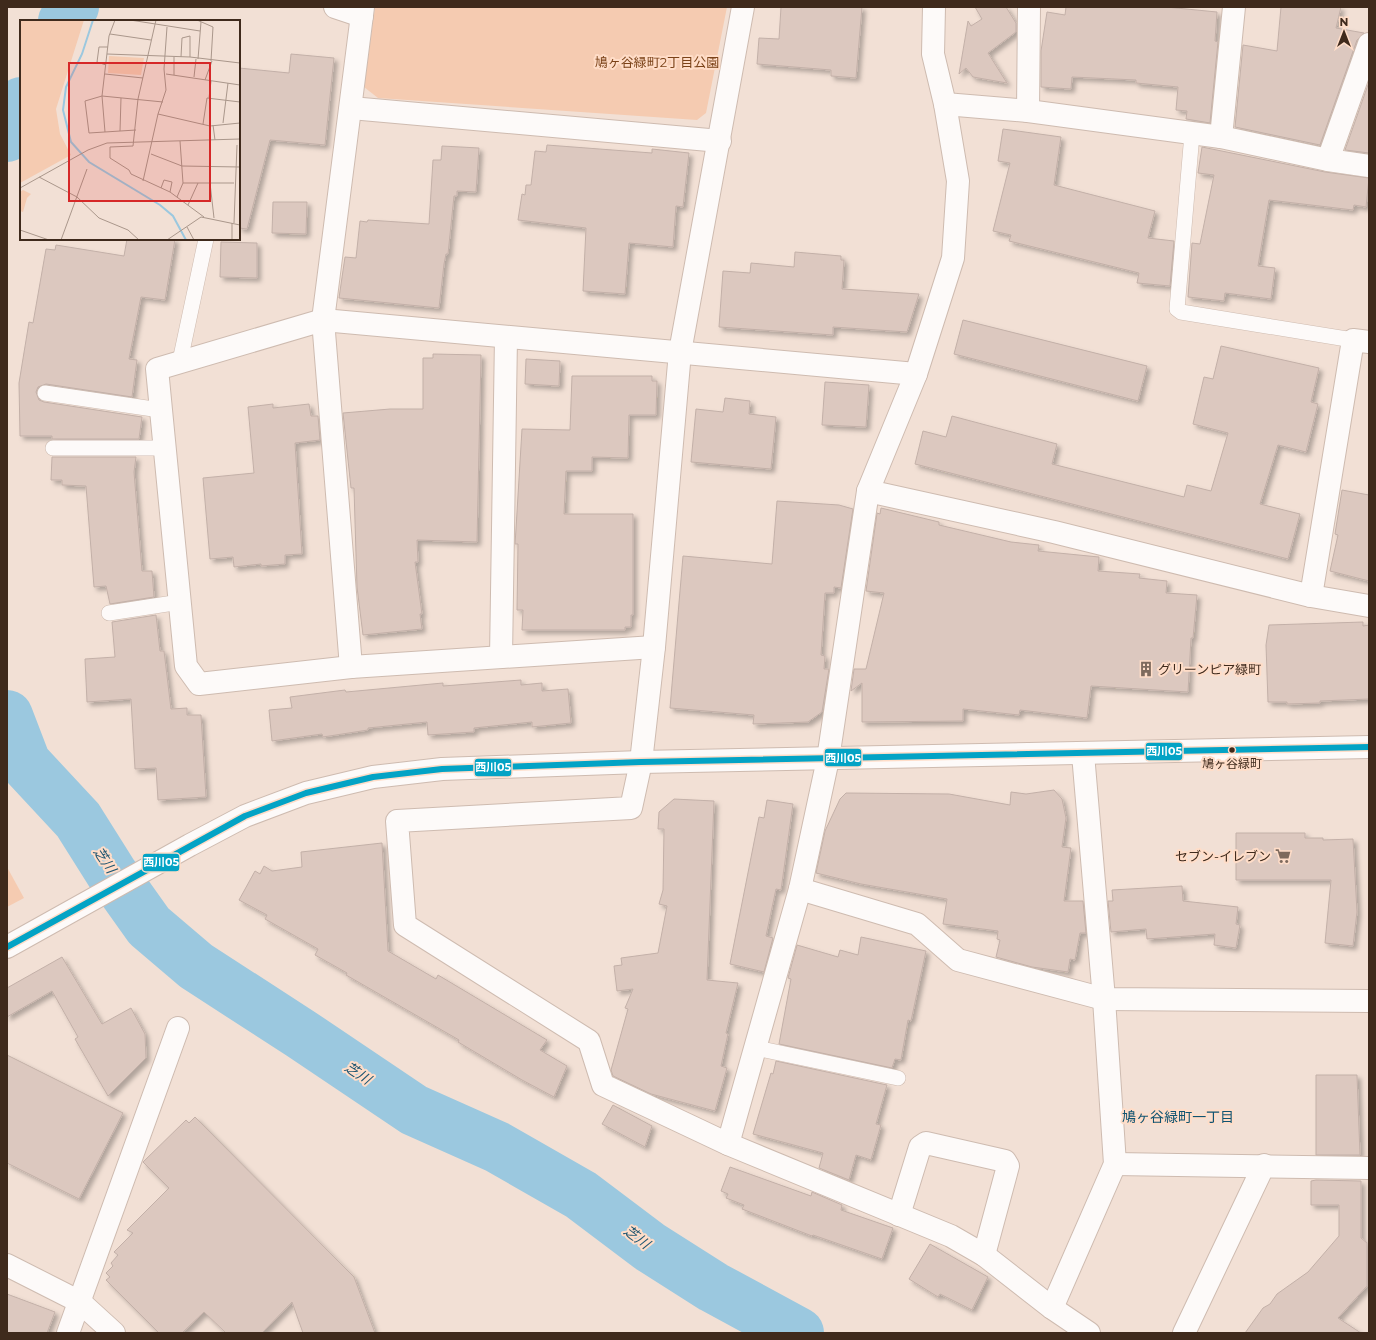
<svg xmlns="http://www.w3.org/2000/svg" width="1376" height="1340" viewBox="0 0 1376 1340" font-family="Montserrat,'Noto Sans JP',sans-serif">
<defs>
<filter id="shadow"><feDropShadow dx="3.5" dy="3.5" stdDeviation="2" flood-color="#0004"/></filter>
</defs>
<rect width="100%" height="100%" fill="#f2e0d5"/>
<g fill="#f5cbb1">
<polygon points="375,7 727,7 706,113 697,120 378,98 364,87"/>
<polygon points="7,867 24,898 7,907"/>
</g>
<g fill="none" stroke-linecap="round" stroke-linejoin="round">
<g stroke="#9bc8df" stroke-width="52">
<polyline points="64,21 73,7"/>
<polyline points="7,136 21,103"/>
<polyline points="7,716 25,763 78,820 112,874 149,926 196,966 301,1034 414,1110 497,1147 581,1195 650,1247 713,1287 798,1333"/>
</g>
</g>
<g fill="#dcc8bf" stroke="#c3b0a8" filter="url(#shadow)">
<polygon points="781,7 862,7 856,78 831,76 831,70 757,64 759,38 779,39"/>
<polygon points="975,7 1006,7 1016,23 1016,32 988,53 1007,83 973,77 966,68 959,74 968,21 971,26 982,19"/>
<polygon points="1066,7 1166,7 1217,12 1215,41 1218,42 1210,123 1186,119 1187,111 1176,110 1178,87 1136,83 1136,80 1072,77 1071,89 1041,87 1041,51 1047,12 1065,15"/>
<polygon points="1281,7 1341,7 1336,28 1364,33 1357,40 1320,145 1235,127 1243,45 1277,51"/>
<polygon points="291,54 334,58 325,145 270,140 247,229 239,228 239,68 289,73"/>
<polygon points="1369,82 1369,153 1345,150"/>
<polygon points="1003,129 1061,137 1054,185 1155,211 1148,238 1174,241 1170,286 1137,283 1139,273 1009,241 1011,235 993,231 1010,163 998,161"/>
<polygon points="547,145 652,153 652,149 689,153 683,207 676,206 673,247 629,243 625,294 583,291 586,228 518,220 522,194 525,195 526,185 531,185 535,151 546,152"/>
<polygon points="442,146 479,148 476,192 457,191 457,196 454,196 448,254 446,254 444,264 439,308 339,298 345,257 356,258 360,221 367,222 368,220 429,224 433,160 441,160"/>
<polygon points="1202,147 1325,172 1369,178 1366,207 1354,205 1353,210 1269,200 1258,266 1275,268 1271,299 1225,293 1224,301 1188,297 1192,243 1200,244 1214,175 1198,173"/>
<polygon points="273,202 307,202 306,234 272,233"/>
<polygon points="127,239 175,239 165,300 141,297 129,359 137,360 132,397 46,384 38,387 36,392 39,400 44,402 142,417 139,439 52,439 52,436 20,436 19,383 29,322 33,323 46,249 55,250 56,245 124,256"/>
<polygon points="221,242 257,243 257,278 220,277"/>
<polygon points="795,252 841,256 841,260 844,260 842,289 919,294 907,332 833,327 833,335 719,327 723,271 750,273 751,263 794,267"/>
<polygon points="963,320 1147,366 1138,401 954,354"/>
<polygon points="1221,346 1319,368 1311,402 1318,404 1306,452 1278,445 1260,504 1300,514 1288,559 915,464 923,431 946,437 952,416 1057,444 1052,464 1184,497 1187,485 1211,491 1228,433 1193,424 1204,377 1213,379"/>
<polygon points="433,354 481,355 477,542 417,540 418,562 415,562 422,614 420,614 422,629 363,635 357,587 354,488 351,488 343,413 390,409 423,409 423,358 433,358"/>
<polygon points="526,359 560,361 559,386 525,384"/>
<polygon points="572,376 652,376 652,381 657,381 656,415 629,415 628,458 592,457 592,471 566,471 564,514 633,514 633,615 631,615 631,627 625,627 625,630 522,630 523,610 517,610 518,544 515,544 516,529 522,429 570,430"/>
<polygon points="825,382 869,385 866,427 822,425"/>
<polygon points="725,398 750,401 749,414 776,417 771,469 691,462 696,409 723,412"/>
<polygon points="273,404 273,408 309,404 311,416 318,416 320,440 295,443 302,554 285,555 285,564 261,566 261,564 234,567 233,557 210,559 203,478 254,473 248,407"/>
<polygon points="52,457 136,457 134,472 142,571 152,571 154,597 110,604 106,586 94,587 86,486 62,485 62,480 51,480"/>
<polygon points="1342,490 1369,495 1369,581 1330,571 1338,535 1335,534"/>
<polygon points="777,501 839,505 853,509 841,588 834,587 834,593 825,593 821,655 825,656 824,669 829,669 822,712 808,722 753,724 754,715 670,708 683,556 772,564"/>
<polygon points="881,508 939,522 939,525 1011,542 1039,545 1038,551 1099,557 1098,571 1140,574 1139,578 1167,581 1166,593 1197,595 1193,638 1191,638 1188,692 1091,686 1087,718 1020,710 1019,715 963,709 963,721 862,722 862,683 851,691 854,669 866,669 884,593 866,591 877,513 880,514"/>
<polygon points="156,615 160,651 164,651 171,709 187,708 187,715 201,715 206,797 158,800 156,768 135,769 131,699 87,702 85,659 115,657 112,622"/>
<polygon points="1363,622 1363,626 1369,625 1369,699 1320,701 1320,703 1287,704 1287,702 1268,702 1266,645 1269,625"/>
<polygon points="521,680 521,685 542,683 542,691 568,689 571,723 532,727 532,722 474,728 474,732 428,735 427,722 368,728 368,730 323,737 322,734 272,741 269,710 292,708 290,697 345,690 346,692 443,683 443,686"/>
<polygon points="1054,790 1062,799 1066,818 1062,847 1071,848 1064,901 1083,901 1086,933 1080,933 1075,960 1070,959 1068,972 1032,967 996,957 1000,940 997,939 998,931 943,924 947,899 861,884 816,873 825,831 840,799 846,793 949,794 1010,805 1011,792 1026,794"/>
<polygon points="674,799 714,801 707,980 738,983 726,1033 728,1034 721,1066 727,1068 715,1111 651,1094 613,1076 611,1070 628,1009 625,1008 633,989 617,991 614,966 622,965 621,958 658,953 667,906 659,904 663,890 664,829 658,829 659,812"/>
<polygon points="767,800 793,804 781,890 776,889 766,936 773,938 764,972 730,964 759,817 764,818"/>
<polygon points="1236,833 1305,833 1305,838 1323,838 1323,840 1353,839 1357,912 1353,946 1325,943 1331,880 1236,880"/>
<polygon points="382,843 388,951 436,979 438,975 547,1040 540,1050 567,1066 554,1097 522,1080 458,1042 459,1040 346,975 347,973 315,955 318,949 265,919 267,915 239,900 255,871 260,874 264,866 272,871 302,867 301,852"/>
<polygon points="1182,886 1183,901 1238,907 1236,924 1240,925 1236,948 1214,945 1215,934 1147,939 1146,929 1111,932 1108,901 1113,901 1112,890"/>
<polygon points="861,937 926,951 911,1021 908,1020 901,1060 895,1059 892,1068 779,1044 791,979 788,978 797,945 838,957 840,950 858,955"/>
<polygon points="62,957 102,1024 131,1008 145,1034 146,1058 108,1096 75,1039 78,1037 52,991 7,1017 7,988"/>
<polygon points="7,1055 123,1113 79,1199 7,1163"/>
<polygon points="776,1061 887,1085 876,1124 881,1125 871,1160 856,1155 849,1180 819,1168 823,1153 753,1134 771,1073 773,1074"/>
<polygon points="1316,1075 1357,1075 1360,1155 1316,1155"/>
<polygon points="613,1105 652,1126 645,1147 602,1124"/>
<polygon points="195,1117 354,1277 375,1333 303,1333 292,1302 262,1333 226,1333 204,1312 182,1333 159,1333 106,1280 110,1277 106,1273 113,1266 111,1263 118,1255 114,1252 133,1233 127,1230 169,1188 143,1162 186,1120 189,1123"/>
<polygon points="730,1167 811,1196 812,1192 842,1205 841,1210 893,1228 882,1259 813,1235 812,1236 742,1209 744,1205 726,1198 728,1194 721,1191"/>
<polygon points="1316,1180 1361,1181 1361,1238 1367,1243 1367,1286 1338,1318 1361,1333 1245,1333 1263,1308 1270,1304 1277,1294 1308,1272 1339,1236 1339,1205 1311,1205 1311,1181"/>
<polygon points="930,1244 988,1277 972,1310 940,1294 938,1297 909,1279"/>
<polygon points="7,1294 55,1312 47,1333 7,1333"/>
</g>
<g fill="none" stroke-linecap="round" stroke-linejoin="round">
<defs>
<g id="lane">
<polyline points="1192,134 1177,309 1181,312 1353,340"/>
<polyline points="180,361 206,239"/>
<polyline points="45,393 160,410"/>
<polyline points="53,448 165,448"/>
<polyline points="109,613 180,602"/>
<polyline points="756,1048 898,1078"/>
</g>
<g id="street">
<polyline points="335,7 362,16"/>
<polyline points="945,104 1028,111 1221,137 1328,160 1369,166"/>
<polyline points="351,108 720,141"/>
<polyline points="1028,111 1029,7"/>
<polyline points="1221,137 1234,7"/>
<polyline points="1328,160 1369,44"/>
<polyline points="868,491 1054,532 1311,596 1369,606"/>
<polyline points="1311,596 1353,340 1369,342"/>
<polyline points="654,647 351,667 199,684 186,666 157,369 323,320 916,374"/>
<polyline points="501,657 506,337"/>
<polyline points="351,667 323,320 363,7"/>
<polyline points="641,762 631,808 397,821 405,925 589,1041 603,1085 728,1144 951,1236 984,1255 1052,1308 1089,1333"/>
<polyline points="800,889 917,924 958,960 1104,999 1369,1001"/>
<polyline points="728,1144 800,889 828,759 868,491 916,374 953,258 958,181 945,104 933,54 934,7"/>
<polyline points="1115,1164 1369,1168"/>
<polyline points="899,1215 920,1147 926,1143 1005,1161 1008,1166 984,1255"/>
<polyline points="7,1265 80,1302 114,1333"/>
<polyline points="1052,1308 1115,1164 1104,999 1083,754"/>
<polyline points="68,1333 178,1028"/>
<polyline points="1184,1333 1264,1165"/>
</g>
<g id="secondary">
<polyline points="641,762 654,647 680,352 743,7"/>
<polyline points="7,947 190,845 245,816 306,793 373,777 442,769 641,762 1369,747"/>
</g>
</defs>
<use href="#lane" stroke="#cebbb0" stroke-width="16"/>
<use href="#street" stroke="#cebbb0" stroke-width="24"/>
<use href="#secondary" stroke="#cebbb0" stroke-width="24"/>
<use href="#lane" stroke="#fdfaf9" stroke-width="15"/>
<use href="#street" stroke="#fdfaf9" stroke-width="22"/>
<use href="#secondary" stroke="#fdfaf9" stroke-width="22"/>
<defs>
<polyline id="bus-1" points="7,947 245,816 306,793 373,777 442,769 641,762 1369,747"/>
</defs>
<use href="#bus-1" stroke="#ffddc8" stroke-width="9"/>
<use href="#bus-1" stroke="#03a3c5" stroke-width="6"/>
</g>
<defs>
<symbol id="building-bare" viewBox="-9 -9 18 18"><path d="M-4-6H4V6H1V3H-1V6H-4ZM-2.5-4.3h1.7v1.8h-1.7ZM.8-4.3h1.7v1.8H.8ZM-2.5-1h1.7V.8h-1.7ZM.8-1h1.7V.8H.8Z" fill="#7e6a5d" stroke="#ffddc8" stroke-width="2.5" paint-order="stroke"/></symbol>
<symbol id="supermarket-bare" viewBox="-9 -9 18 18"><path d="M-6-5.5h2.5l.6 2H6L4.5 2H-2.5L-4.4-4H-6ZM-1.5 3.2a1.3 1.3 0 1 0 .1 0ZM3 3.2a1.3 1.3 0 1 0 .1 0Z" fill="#7e6a5d" stroke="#ffddc8" stroke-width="2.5" paint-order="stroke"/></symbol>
</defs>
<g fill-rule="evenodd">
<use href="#building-bare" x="1135" y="658" width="22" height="22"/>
<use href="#supermarket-bare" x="1272" y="845" width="22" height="22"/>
</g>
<circle fill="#3f2a1c" stroke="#ffddc8" stroke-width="1.5" cx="1232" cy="750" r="3.5"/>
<g text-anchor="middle" stroke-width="4" stroke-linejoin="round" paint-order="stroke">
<g font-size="12" fill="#3f2a1c" stroke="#ffddc8">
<text x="1232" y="768">鳩ヶ谷緑町</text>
</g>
<g font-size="13" fill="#7b4218" stroke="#ffddc8">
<text x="657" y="67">鳩ヶ谷緑町2丁目公園</text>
</g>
<g font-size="13" fill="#3f2a1c" stroke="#ffddc8" text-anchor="start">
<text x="1158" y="674">グリーンピア緑町</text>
<text x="1271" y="861" text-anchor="end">セブン-イレブン</text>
</g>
<g font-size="14" font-style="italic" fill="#205772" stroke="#ffddc8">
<text transform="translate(105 860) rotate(56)" y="5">芝川</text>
<text transform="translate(358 1073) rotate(33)" y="5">芝川</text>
<text transform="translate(637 1237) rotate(37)" y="5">芝川</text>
</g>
<g font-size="14" fill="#0f5371" stroke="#ffddc8">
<text x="1178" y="1122">鳩ヶ谷緑町一丁目</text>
</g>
</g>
<g transform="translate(20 20)">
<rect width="220" height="220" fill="#f2e0d5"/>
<path d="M0,0H64L36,89L40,114L51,135L0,163ZM89,36L124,38L121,55L88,53ZM3,170L11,174L7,178L3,192L0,191V172Z" fill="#f5cbb1"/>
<path fill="none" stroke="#9bc8df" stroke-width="2" d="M73,0L62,34L46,67L43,90L51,122L69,142L140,185L153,196L166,220"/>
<path fill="none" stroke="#aa978b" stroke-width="1" d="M110,0L180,11M136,0L118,79L113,126L90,127V138L109,150L111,154L150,172L184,197M177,0L193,7L191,41M90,14L131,20M87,34L170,37L220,43M161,37L162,18L170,16V37M178,39L181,2M86,45L77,42L79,27H88M85,54L123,58M146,54L220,65M154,55V37M174,57L176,39M185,60L192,41M189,78L191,61M138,94L190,106L220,103M203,103L208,63M183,104L187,78L220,82M193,105L195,120M116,110L69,113L65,81L82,76L143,82M100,111L101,78M85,112L82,76L89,16L95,0M190,120V163L194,198M131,134L162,146L220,147M220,153V215M19,157L57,177L79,198L108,210L119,220M123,161L138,94L146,70L144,49L147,7M163,163H214M0,168L68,130L87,123L220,119M141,168L144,160L152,162L150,172M157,177L163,163L160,121M168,185L178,163M214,203L217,125M167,207L174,220M0,210L29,220M41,220L67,149M147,220L181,197L220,205M212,220V203"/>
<path fill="#d62828" fill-opacity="0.15" stroke="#d62828" stroke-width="2" d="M49,43H190V181H49Z"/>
<rect width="220" height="220" fill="none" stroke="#3f2a1c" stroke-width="2"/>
</g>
<g stroke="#ffddc8" stroke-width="1.5">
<rect x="1145" y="742" width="38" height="19" rx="4" fill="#03a3c5"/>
<rect x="824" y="748" width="38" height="19" rx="4" fill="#03a3c5"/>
<rect x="474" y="758" width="38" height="19" rx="4" fill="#03a3c5"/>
<rect x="142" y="853" width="38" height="19" rx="4" fill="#03a3c5"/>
</g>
<g font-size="11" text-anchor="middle" font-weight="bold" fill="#fff">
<text x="1164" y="755">西川05</text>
<text x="843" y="762">西川05</text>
<text x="493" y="771">西川05</text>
<text x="161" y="866">西川05</text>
</g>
<rect width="1376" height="1340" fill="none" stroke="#3f2a1c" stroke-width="16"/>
<g transform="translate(1344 32)" stroke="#ffddc8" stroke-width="3" paint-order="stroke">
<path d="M0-3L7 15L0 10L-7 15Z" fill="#3f2a1c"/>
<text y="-6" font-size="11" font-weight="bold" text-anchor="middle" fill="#3f2a1c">N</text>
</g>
</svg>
